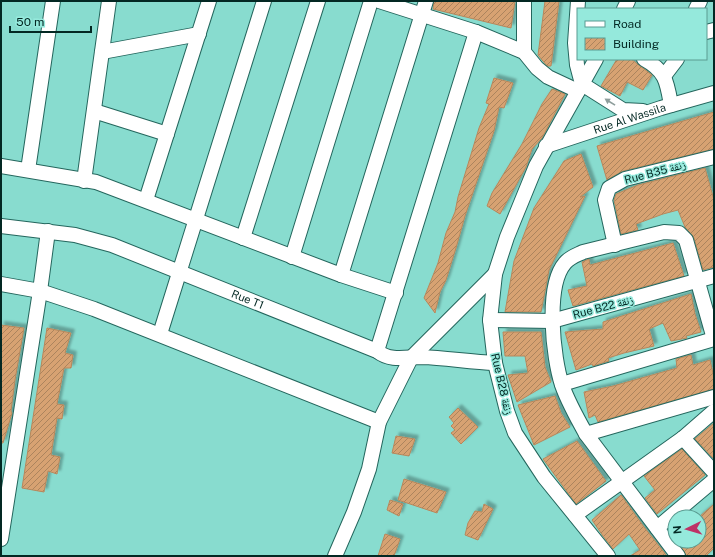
<svg xmlns="http://www.w3.org/2000/svg" width="715" height="557" viewBox="0 0 715 557" font-family="'Public Sans','Noto Naskh Arabic',sans-serif">
<defs>
<pattern id="building-hatch" width="6" height="6" patternUnits="userSpaceOnUse"><rect width="6" height="6" fill="#d7a272"/><path d="M-1 1l2-2M0 6l6-6M5 7l2-2" fill="none" stroke="#ac845d"/></pattern>
<filter id="shadow"><feDropShadow dx="3.5" dy="-3.5" stdDeviation="1" flood-color="#0004"/></filter>
</defs>
<rect width="100%" height="100%" fill="#88dccf"/>
<g fill="url(#building-hatch)" stroke="#b7875b" filter="url(#shadow)">
<polygon points="434,1 515,1 511,28 433,9"/>
<polygon points="545,1 559,1 551,66 547,66 538,55"/>
<polygon points="617,59 631,59 652,75 643,90 627,82 620,96 601,86"/>
<polygon points="494,78 513,83 504,108 499,107 494,131 465,216 456,248 446,280 440,292 435,313 424,298 438,263 446,233 455,212 458,197 479,128 489,104 486,103"/>
<polygon points="552,89 565,94 542,138 532,149 526,167 500,214 487,206 492,193 522,144 542,104"/>
<polygon points="714,112 714,149 623,171 607,180 597,146"/>
<polygon points="581,154 593,187 580,197 585,196 549,270 541,312 505,312 514,261 534,208 564,161"/>
<polygon points="705,168 714,200 714,267 703,270 694,238 685,227 678,210 663,214 636,224 638,230 621,234 614,200 616,194 638,185"/>
<polygon points="673,243 684,276 573,306 568,290 587,286 582,262 589,259 590,265"/>
<polygon points="691,294 695,314 701,332 686,336 687,338 671,341 663,323 649,329 654,346 624,353 608,358 609,361 593,366 592,364 576,370 565,332 603,329 603,322"/>
<polygon points="1,325 24,328 15,380 11,411 12,413 3,443 1,443"/>
<polygon points="47,328 71,333 65,353 73,355 71,368 64,368 57,404 64,405 62,419 57,418 51,455 60,457 57,474 48,471 44,492 22,488"/>
<polygon points="503,332 541,332 545,367 551,382 517,402 508,375 528,373 525,356 505,356"/>
<polygon points="691,355 693,365 710,360 714,378 714,389 598,422 595,415 589,418 584,392 613,386 677,368 676,359"/>
<polygon points="555,396 561,413 570,427 534,445 518,405"/>
<polygon points="458,408 478,427 461,444 451,433 455,430 451,426 454,423 449,417"/>
<polygon points="714,423 714,459 695,439"/>
<polygon points="396,436 415,439 409,456 392,453"/>
<polygon points="577,441 606,481 576,504 543,459"/>
<polygon points="682,449 705,475 657,514 645,498 655,490 644,476"/>
<polygon points="404,479 446,492 437,513 398,500"/>
<polygon points="621,495 644,527 667,556 630,556 640,550 629,534 613,549 603,536 592,520"/>
<polygon points="390,500 403,504 399,516 387,510"/>
<polygon points="484,504 493,509 478,540 465,535 468,523 475,511 482,512"/>
<polygon points="714,504 714,548 706,556 686,556 677,541 699,541 699,517"/>
<polygon points="385,534 400,539 394,556 378,556"/>
</g>
<g fill="none" stroke-linecap="round" stroke-linejoin="round">
<defs>
<g id="minor">
<polyline points="379,1 476,32 524,52 537,68 548,77 578,91"/>
<polyline points="524,1 524,52"/>
<polyline points="578,1 575,43 577,65 582,84 623,110 643,111"/>
<polyline points="624,9 628,1"/>
<polyline points="696,9 700,1"/>
<polyline points="706,32 714,30"/>
<polyline points="102,52 199,34"/>
<polyline points="596,59 536,166 507,237 495,274 490,320 495,363 507,411 515,433 544,477 608,556"/>
<path d="M644,59C666,71 667,82 671,105"/>
<polyline points="664,76 677,59"/>
<polyline points="94,111 167,134"/>
<path id="s1" d="M546,146L661,108L714,93"/>
<polyline points="1,166 96,182 341,275 396,293"/>
<polyline points="28,170 53,1"/>
<polyline points="84,181 109,1"/>
<polyline points="146,200 209,1"/>
<path id="s2" d="M1,226L75,235L112,245L377,351C391,362 406,357 422,357C446,358 471,362 495,363"/>
<polyline points="243,238 318,1"/>
<polyline points="615,245 605,200 609,188 625,179 714,157"/>
<polyline points="292,257 371,1"/>
<polyline points="341,275 426,1"/>
<polyline points="1,284 40,291 94,309 379,422"/>
<polyline points="490,320 552,321 714,276"/>
<polyline points="160,334 264,1"/>
<polyline points="377,351 476,32"/>
<polyline points="562,384 714,339"/>
<polyline points="586,434 714,397"/>
<polyline points="683,438 714,472"/>
<polyline points="575,515 683,438 714,411"/>
<polyline points="657,528 714,480"/>
<polyline points="1,539 40,291 48,231"/>
<polyline points="335,556 354,512 369,469 379,422 411,358 495,274"/>
<path d="M678,556L586,434C577,418 568,402 562,385C553,358 545,286 565,263C570,257 577,255 583,252L664,232L679,233L686,240L714,339"/>
</g>
</defs>
<use href="#minor" stroke="#24665d" stroke-width="16"/>
<use href="#minor" stroke="#fff" stroke-width="14"/>
</g>
<defs><path id="oneway-solid" d="M-6-.8H1V-3.2L6.5 0L1 3.2V.8H-6Z"/></defs>
<use fill="#8e9e9c" href="#oneway-solid" transform="translate(610 102) rotate(-148)"/>
<g text-anchor="middle" stroke-width="3" stroke-linejoin="round" paint-order="stroke">
<g font-size="11" fill="#032823" stroke="#95e9dc">
<text dy="4" stroke="none"><textPath href="#s1" startOffset="88">Rue Al Wassila</textPath></text>
<text transform="translate(655 172) rotate(-15)" y="4">Rue B35 زنقة</text>
<text dy="4" stroke="none"><textPath href="#s2" startOffset="259">Rue T1</textPath></text>
<text transform="translate(603 307) rotate(-15)" y="4">Rue B22 زنقة</text>
<text transform="translate(502 384) rotate(77)" y="4">Rue B28 زنقة</text>
</g>
</g>
<rect width="715" height="557" fill="none" stroke="#032823" stroke-width="4"/>
<rect x="577" y="8" width="130" height="52" fill="#95e9dc" stroke="#5b9c92"/>
<rect x="585" y="21" width="20" height="6" fill="#ffffff" stroke="#5b9c92"/>
<text x="613" y="28" font-size="12" fill="#032823">Road</text>
<rect x="585" y="38" width="20" height="12" fill="url(#building-hatch)" stroke="#5b9c92"/>
<text x="613" y="48" font-size="12" fill="#032823">Building</text>
<g transform="translate(687 529) rotate(265)"><circle r="19" fill="#95e9dc" stroke="#5b9c92"/>
<path d="M0-3L7 15L0 10L-7 15Z" fill="#be3266"/>
<text y="-6" font-size="11" font-weight="bold" text-anchor="middle" fill="#032823">N</text>
</g>
<path d="M10 26v6h81v-6" fill="none" stroke="#032823" stroke-width="2"/>
<text x="16" y="26" font-size="12" fill="#032823" stroke="#95e9dc" stroke-width="3" paint-order="stroke">50 m</text>
</svg>
